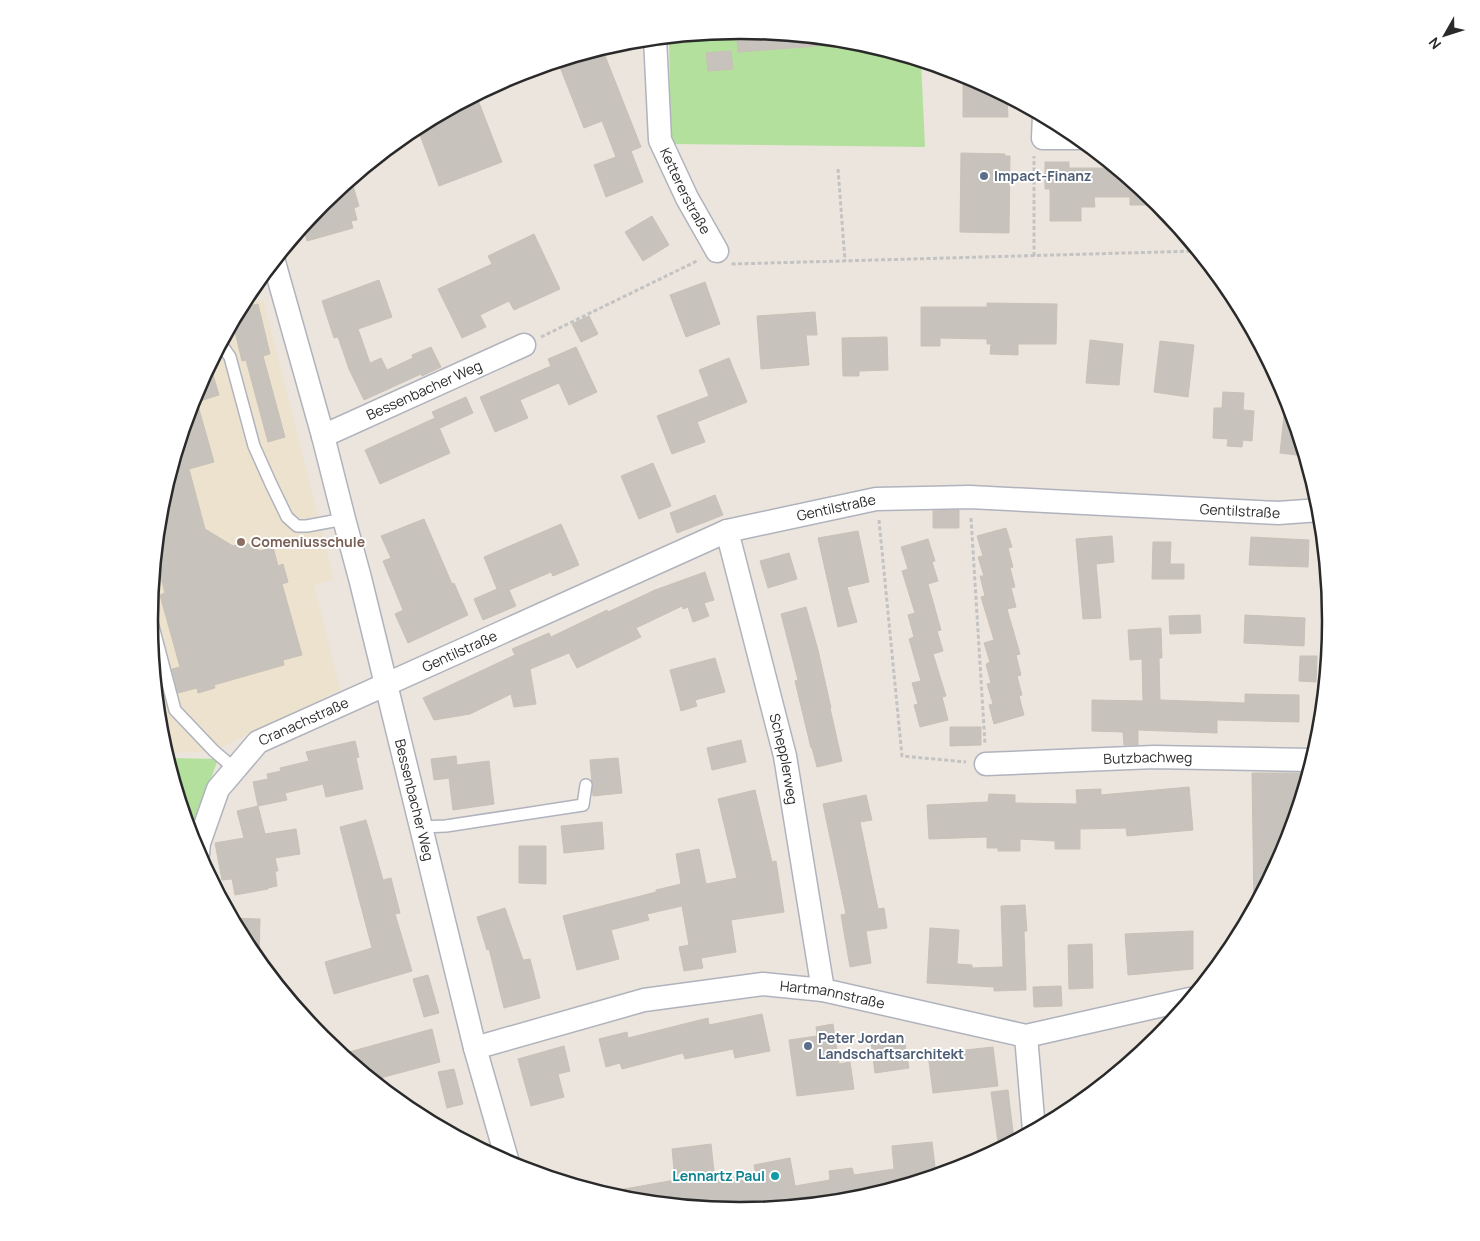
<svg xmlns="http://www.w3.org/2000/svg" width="1480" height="1241" viewBox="0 0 1480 1241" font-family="Manrope,sans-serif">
<rect width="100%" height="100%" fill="#ece5dd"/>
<polygon fill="#ece2cd" points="263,299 334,579 314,585 340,690 214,751 166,753 161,735 150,620 161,505 195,394 242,306"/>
<g fill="#b3e09c">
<polygon points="740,30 855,41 921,61 925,147 671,144 669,37"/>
<polygon points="168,758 218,759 191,835"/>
</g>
<g fill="#c7c2bc" stroke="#c7c1b7">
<polygon points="736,30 818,38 817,46 738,52"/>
<polygon points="602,48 641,147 631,151 643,182 606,197 594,165 616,157 602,121 584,128 558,62"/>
<polygon points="731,51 733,69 708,71 706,53"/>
<polygon points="963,74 1007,97 1008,117 963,117"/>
<polygon points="476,95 502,162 439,186 417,127"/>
<polygon points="961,153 1005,154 1005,156 1010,156 1009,233 960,232"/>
<polygon points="1045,162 1069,162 1069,168 1114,168 1159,205 1130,205 1130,197 1094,197 1095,207 1081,207 1081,221 1050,221 1050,189 1045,189"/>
<polygon points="351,179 359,206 354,208 357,220 351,221 353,228 307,241 303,227 323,203"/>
<polygon points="652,216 669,245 643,261 625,232"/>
<polygon points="534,234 560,289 514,310 509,301 480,315 486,327 462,338 438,289 492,264 488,256"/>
<polygon points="379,280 392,317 358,329 370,363 381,358 387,370 413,358 412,355 431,347 441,367 422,376 421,374 364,400 349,369 338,337 334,338 322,301"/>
<polygon points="705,282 720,324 686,337 670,295"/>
<polygon points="987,303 1057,304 1056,344 1018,344 1018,355 990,354 991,344 987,344 987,339 940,338 940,346 921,346 921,307 987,307"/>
<polygon points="258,304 270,354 263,356 285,437 268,442 246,360 242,361 233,323 240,308"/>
<polygon points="815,312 817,335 806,335 809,365 761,369 757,316"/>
<polygon points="589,316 598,334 581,342 572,324"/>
<polygon points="887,337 888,370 859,371 859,376 843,376 842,338"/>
<polygon points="1090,340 1123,344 1119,385 1086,383"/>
<polygon points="1160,341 1194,345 1188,397 1154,392"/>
<polygon points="576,347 597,392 569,405 559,383 520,400 528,418 495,432 480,397 551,366 548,359"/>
<polygon points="729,358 747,402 697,422 705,442 672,454 657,416 709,396 699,370"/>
<polygon points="210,365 219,395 197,402 214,462 189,469 205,529 233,546 246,543 260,551 273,547 278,566 283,564 288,582 282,584 302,655 283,660 284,665 214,685 215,688 198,693 197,688 178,693 172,669 180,667 160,595 165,593 156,558 161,505 195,394"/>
<polygon points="1223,392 1244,393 1243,410 1254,411 1252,441 1243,440 1242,447 1227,446 1228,439 1213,438 1214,408 1222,408"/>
<polygon points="466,397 473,413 440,428 432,412"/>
<polygon points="1286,397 1304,456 1280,453"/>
<polygon points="435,418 450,453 380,484 365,450"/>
<polygon points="653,463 671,506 639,519 621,476"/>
<polygon points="715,495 723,515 677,533 670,513"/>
<polygon points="959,510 959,528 933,528 933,511"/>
<polygon points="424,519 452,584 454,583 468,615 408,643 395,614 403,610 383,561 391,558 381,536"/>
<polygon points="561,524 579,565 553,576 551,572 509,590 516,606 483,620 474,599 497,589 484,557"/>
<polygon points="1006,528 1012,547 1008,548 1013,567 1010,568 1015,587 1011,588 1016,607 1007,609 1020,654 1016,655 1021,675 1017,676 1022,695 1019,696 1024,715 994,724 989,705 993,704 987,684 991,683 986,664 990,662 984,643 994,640 981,597 985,596 980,576 984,576 978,557 983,556 977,536"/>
<polygon points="858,531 869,582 847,587 857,622 838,627 818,538"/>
<polygon points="1112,536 1114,562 1096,564 1101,618 1083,619 1076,539"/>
<polygon points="1251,537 1309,540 1308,567 1249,565"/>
<polygon points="928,539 935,561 932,562 938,581 928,584 941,630 937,631 943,651 933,654 946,696 942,697 948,720 920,727 914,705 918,704 912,683 921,681 909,639 914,637 908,615 915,613 902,571 908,569 901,547"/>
<polygon points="1153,542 1171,542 1170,564 1184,564 1184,579 1152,579"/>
<polygon points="789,553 797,579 768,588 760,561"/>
<polygon points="705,572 714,600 704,603 709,616 693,622 688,607 683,609 682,606 636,628 641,637 577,668 569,653 530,669 536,704 514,707 511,694 470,714 434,720 423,698 515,655 512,649 549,633 551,637 607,610 608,612 655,590"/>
<polygon points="806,607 818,650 831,708 830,708 842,761 817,767 812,748 811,748 795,681 798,680 781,614"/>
<polygon points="1200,615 1201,633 1170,634 1169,616"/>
<polygon points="1245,615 1305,618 1304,646 1244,643"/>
<polygon points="1161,628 1162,658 1159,658 1160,700 1245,703 1245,694 1299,695 1299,722 1217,720 1217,733 1138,730 1138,745 1124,745 1123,732 1092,731 1092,700 1143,701 1142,659 1130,660 1128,630"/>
<polygon points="1300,656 1317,656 1316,682 1299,681"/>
<polygon points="715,658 725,692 695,700 697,706 681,711 670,670"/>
<polygon points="950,727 981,727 981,745 950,746"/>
<polygon points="741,740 746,762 712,770 707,748"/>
<polygon points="355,741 359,757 356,758 363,789 326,797 323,784 285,793 287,800 258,806 253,782 268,779 267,774 281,771 280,768 309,761 306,752"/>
<polygon points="456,756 457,765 489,761 494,804 453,810 449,778 434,780 431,759"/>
<polygon points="618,758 622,793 593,796 590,760"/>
<polygon points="1252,773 1300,773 1300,799 1285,847 1254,906"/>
<polygon points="1189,787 1193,830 1127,836 1126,828 1080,829 1080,849 1055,849 1055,841 1020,839 1020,851 998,851 998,848 987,848 987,837 929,839 927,805 988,802 989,794 1015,795 1015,803 1077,804 1076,790 1101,789 1101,795"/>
<polygon points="755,790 772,862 776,861 784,912 731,920 736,952 701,958 703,968 684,971 679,947 689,945 682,906 647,914 649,920 611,930 619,959 577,970 563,916 656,892 656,890 681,884 676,854 699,849 706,884 737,878 718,799"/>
<polygon points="866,795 872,820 860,822 878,909 884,908 887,928 866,931 871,963 850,967 841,915 846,914 823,804"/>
<polygon points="258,806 265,834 296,829 300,854 275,858 278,871 275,871 277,886 268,888 268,889 235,895 232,879 222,880 215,843 244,838 237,811"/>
<polygon points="366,820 383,880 391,878 400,913 395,914 412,971 334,994 325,962 372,948 340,827"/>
<polygon points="602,822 604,849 564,853 561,826"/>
<polygon points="519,846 546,846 546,884 519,883"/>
<polygon points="1025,905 1027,931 1024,931 1026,990 994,991 994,987 927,983 930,928 959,930 957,964 972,965 972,968 1003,967 1001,906"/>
<polygon points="505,908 523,960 530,959 540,998 504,1008 489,949 487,950 477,917"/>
<polygon points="232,918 260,919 259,961 249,948"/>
<polygon points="1193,931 1193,969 1128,975 1125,934"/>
<polygon points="1092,944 1093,988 1069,989 1068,945"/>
<polygon points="428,975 439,1013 424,1017 413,979"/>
<polygon points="1061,986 1062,1006 1034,1007 1033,987"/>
<polygon points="762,1014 770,1051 735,1058 733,1049 685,1059 683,1053 622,1069 620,1063 606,1067 599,1039 627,1032 628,1038 708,1018 709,1025"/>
<polygon points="833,1024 839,1064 850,1062 854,1089 797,1096 789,1040 817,1036 816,1027"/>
<polygon points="432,1029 440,1062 373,1080 342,1054"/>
<polygon points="904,1038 909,1068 875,1073 871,1043"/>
<polygon points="564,1046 570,1071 558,1074 564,1097 531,1106 518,1059"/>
<polygon points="993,1047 998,1086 933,1093 928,1054"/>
<polygon points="454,1069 463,1104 447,1108 438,1072"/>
<polygon points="1008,1090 1014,1140 999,1149 991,1092"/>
<polygon points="932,1142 936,1175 855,1200 740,1211 625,1200 602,1193 675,1180 672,1149 711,1144 715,1180 756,1175 754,1165 790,1158 795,1186 830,1180 829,1171 852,1168 854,1175 894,1169 892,1146"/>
</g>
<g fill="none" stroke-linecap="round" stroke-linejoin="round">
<defs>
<g id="service">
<polyline points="221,344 230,357 254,446 271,484 287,517 297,526 307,526 344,519"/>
<polyline points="150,615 175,710 214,751 235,769"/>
<polyline points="421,827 446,826 583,805 586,785"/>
</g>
<g id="minor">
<path id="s1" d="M655,38L660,140L687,198L717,251"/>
<polyline points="1044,116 1043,138 1078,138"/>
<path id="s2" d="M274,262L323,436L344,519L360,578L475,1048L508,1163"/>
<path id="s3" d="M323,436L524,345"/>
<path id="s4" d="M727,531L785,756L823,990"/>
<path id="s5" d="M986,764L1154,757L1312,760"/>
<path id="s6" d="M198,854L199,843L218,789L258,742L727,531L876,499L970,497L1278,513L1320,510"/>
<polyline points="1026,1036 1034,1130"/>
<path id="s7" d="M475,1048L644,1000L763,984L823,990L1026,1036L1190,999"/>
</g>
</defs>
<use href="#service" stroke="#b0b3bd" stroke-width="14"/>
<use href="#minor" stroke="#b0b3bd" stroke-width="25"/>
<g stroke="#c3c3c3" stroke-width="3" stroke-dasharray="4 2.5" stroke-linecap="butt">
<polyline points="838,169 845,261"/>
<polyline points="1034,256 1034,156"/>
<polyline points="732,263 733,264 1197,251"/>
<polyline points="541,337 699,260"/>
<polyline points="971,518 985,744"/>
<polyline points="879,520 902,756 966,762"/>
</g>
<use href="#service" stroke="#fff" stroke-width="11"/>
<use href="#minor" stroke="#fff" stroke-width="22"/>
</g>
<g fill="#5c6f8a" stroke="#fff" stroke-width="2">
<circle cx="984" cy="176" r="5"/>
<circle cx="808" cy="1046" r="5"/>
</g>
<circle fill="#8d6e63" stroke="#fff" stroke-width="2" cx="241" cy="542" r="5"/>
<circle fill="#0f9aa8" stroke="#fff" stroke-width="2" cx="775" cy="1176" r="5"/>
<g text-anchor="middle" stroke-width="4" stroke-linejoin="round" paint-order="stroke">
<g font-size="14" font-weight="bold" fill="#4e5e75" stroke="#fff" text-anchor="start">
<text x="994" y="181">Impact-Finanz</text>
<text x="818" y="1043">Peter Jordan<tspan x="818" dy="16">Landschaftsarchitekt</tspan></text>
</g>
<g font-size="14" fill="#2a2a2a" stroke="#fff">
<text dy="5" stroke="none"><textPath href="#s1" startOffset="159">Kettererstraße</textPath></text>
<text dy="5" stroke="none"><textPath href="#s3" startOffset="111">Bessenbacher Weg</textPath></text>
<text dy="5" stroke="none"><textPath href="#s6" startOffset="756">Gentilstraße</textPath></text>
<text dy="5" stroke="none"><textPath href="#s6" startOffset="1161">Gentilstraße</textPath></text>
<text dy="5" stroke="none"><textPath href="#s6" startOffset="351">Gentilstraße</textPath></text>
<text dy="5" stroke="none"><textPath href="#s6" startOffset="180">Cranachstraße</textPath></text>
<text dy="5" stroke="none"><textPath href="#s4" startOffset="235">Schepplerweg</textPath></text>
<text dy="5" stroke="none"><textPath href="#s5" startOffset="162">Butzbachweg</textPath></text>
<text dy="5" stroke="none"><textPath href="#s2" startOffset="556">Bessenbacher Weg</textPath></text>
<text dy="5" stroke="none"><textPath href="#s7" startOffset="366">Hartmannstraße</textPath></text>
</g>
<g font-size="14" font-weight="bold" fill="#785e54" stroke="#fff" text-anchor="start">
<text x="251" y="547">Comeniusschule</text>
</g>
<g font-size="14" font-weight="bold" fill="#0d838f" stroke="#fff" text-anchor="end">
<text x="765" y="1181">Lennartz Paul</text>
</g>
</g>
<path d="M0 0H1480V1241H0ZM739 39H741A581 581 0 0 1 1322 620V621A581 581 0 0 1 741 1202H739A581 581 0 0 1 158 621V620A581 581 0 0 1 739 39Z" fill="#fff" fill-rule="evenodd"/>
<path fill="none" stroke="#2a2a2a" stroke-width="2.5" d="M739 39H741A581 581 0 0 1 1322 620V621A581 581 0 0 1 741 1202H739A581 581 0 0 1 158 621V620A581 581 0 0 1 739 39Z"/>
<g transform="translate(1445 35) rotate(231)" stroke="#ffffff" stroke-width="4" paint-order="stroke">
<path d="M0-4L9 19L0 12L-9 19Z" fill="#2a2a2a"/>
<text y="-8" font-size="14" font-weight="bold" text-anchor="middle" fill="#2a2a2a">N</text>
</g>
</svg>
